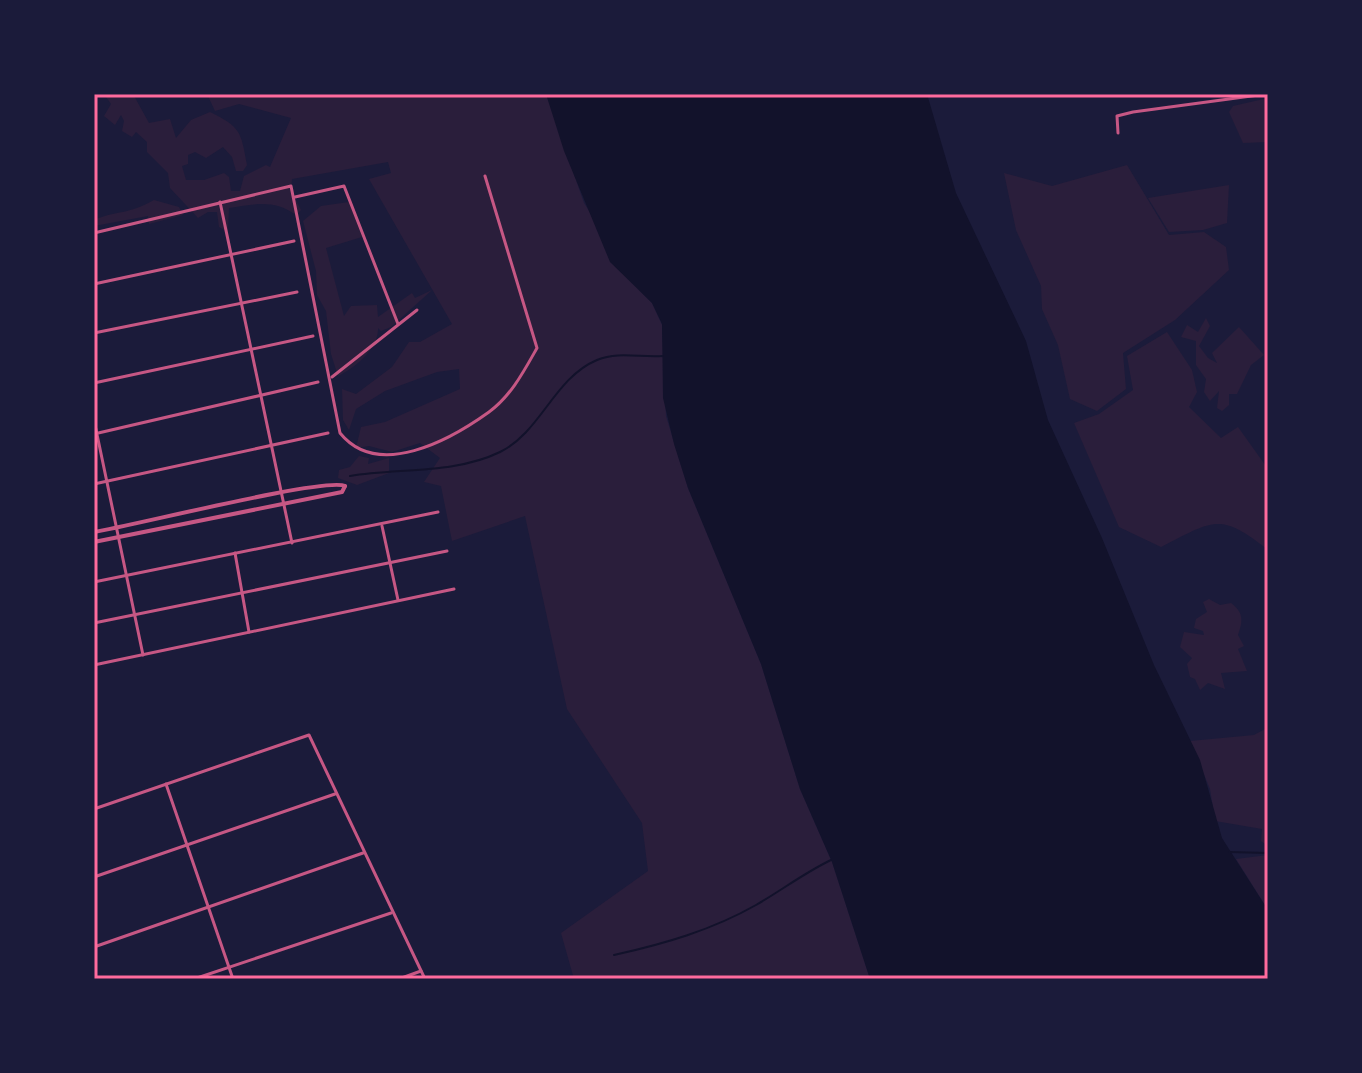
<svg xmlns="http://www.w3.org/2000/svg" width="1362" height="1073" viewBox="0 0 1362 1073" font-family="'Source Sans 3',sans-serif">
<rect width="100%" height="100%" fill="#1b1b3a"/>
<g fill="#2a1e3b">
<path d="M104,94H133L149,123L170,119L176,138L191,120L210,112C241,127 241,132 247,165L243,171H236L232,157L223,147L206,158L195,152L188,155V164L182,166L186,180H204L224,173L229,177L231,191H240L244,176L266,165L270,167L291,118L239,104L215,111L207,94H546L584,203L641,292L652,303L662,325L666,416L688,488L761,664L800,789L832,862L870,979H574L561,933L648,871L642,823L567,709L525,516L452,541L441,486L424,482L440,458L420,443L392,452L369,446L356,448L361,427L385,422L460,389L459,369L437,372L385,391L356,409L349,430L343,420L342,389L356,394L392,367L409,342H420L452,324L369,179L391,173L388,162L292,179L291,190L301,210L296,215C274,199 255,204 229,208L228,232L219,227L217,212H208L198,218L170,188L168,173L147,152V142L136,132L132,137L122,131L124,121L121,115L115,125L104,116L111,104Z"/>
<polygon points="1268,98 1268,142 1243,143 1229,112 1233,106"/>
<polygon points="1127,165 1169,235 1204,232 1226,247 1229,270 1175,320 1123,353 1126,389 1097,411 1070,399 1058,345 1042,309 1041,286 1016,230 1004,173 1052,186"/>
<polygon points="1229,185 1227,223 1203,230 1169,232 1148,198"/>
<path d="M154,200L179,207L183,215L149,224L148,216L94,226V220C117,210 128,215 154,200Z"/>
<path d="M349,202L362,237L326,248L344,316L351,306L377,305L378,317L412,293L415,298L432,290L391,327L381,331L378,328C379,348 355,368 338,376L331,354L326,311L317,295L316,271L303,221L321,206Z"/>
<polygon points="1206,318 1210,326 1199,346 1208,358 1217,363 1212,353 1239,327 1264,355 1251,365 1237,394 1229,394 1229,405 1222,411 1217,408 1219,391 1210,401 1204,392 1206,379 1196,365 1196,341 1181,337 1187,325 1198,332"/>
<path d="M1167,332L1192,370L1197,392L1189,407L1221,438L1238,427L1268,469V550C1219,511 1213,521 1161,547L1119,527L1074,423L1099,414L1133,390L1127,356Z"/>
<polygon points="359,456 369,458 368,464 389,458 389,473 357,485 338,478 339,470 350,467"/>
<path d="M1209,599L1220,605L1231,603C1244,613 1243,621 1238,635L1244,646L1238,649L1247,671L1221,673L1225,689L1208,683L1200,690L1195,679L1190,677L1187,664L1192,658L1180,647L1184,632L1204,635L1203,631L1194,628L1196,619L1207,612L1203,602Z"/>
<polygon points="1266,690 1268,692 1268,846 1261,841 1262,829 1215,821 1210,789 1190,741 1254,735 1265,729"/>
<polygon points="1268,855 1268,910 1236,859"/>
</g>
<polygon fill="#12122b" points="546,94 927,94 956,193 1026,341 1048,420 1102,538 1154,665 1200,760 1222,838 1268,910 1268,979 870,979 832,862 800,789 761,664 688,488 674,444 663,398 662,324 652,303 610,262 564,151"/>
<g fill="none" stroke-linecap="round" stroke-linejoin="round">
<g stroke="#12122b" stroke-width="2">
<path d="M350,476C399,468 455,474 500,452C541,432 554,378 597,360C619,351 641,358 663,356"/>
<polyline points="1229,852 1268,853"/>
<path d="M614,955C664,944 712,930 756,905C782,890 804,873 831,860"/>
</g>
<g stroke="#c65784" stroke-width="3">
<polyline points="1118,133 1117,116 1133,112 1266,94"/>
<polyline points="295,197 344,186 398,324"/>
<polyline points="220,202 292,543"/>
<path d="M94,233L291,186L340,433C378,480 450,440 489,412C511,396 524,371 537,348L485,176"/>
<polyline points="94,284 294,241"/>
<polyline points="94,333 297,292"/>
<polyline points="332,377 417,310"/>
<polyline points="94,383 313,336"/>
<polyline points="94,420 143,655"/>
<polyline points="94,434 318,382"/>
<polyline points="94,484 328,433"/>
<polyline points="382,526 398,600"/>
<polyline points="235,553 249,632"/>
<polyline points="94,582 438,512"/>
<polyline points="94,623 447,551"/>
<polyline points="94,665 454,589"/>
<polyline points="166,784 233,979"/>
<polyline points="94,809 309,735 425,979"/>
<polyline points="94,877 335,794"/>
<polyline points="94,947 363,853"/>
<polyline points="194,979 391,913"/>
<polyline points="399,979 421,971"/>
</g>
<g stroke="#c65784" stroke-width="4">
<path d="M94,532C132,526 325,477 345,486"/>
<polyline points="94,542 342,492 345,486"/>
</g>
</g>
<rect width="1362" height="1073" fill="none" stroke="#1b1b3a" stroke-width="192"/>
<rect x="96" y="96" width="1170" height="881" fill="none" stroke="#ff6b9d" stroke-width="3"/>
</svg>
